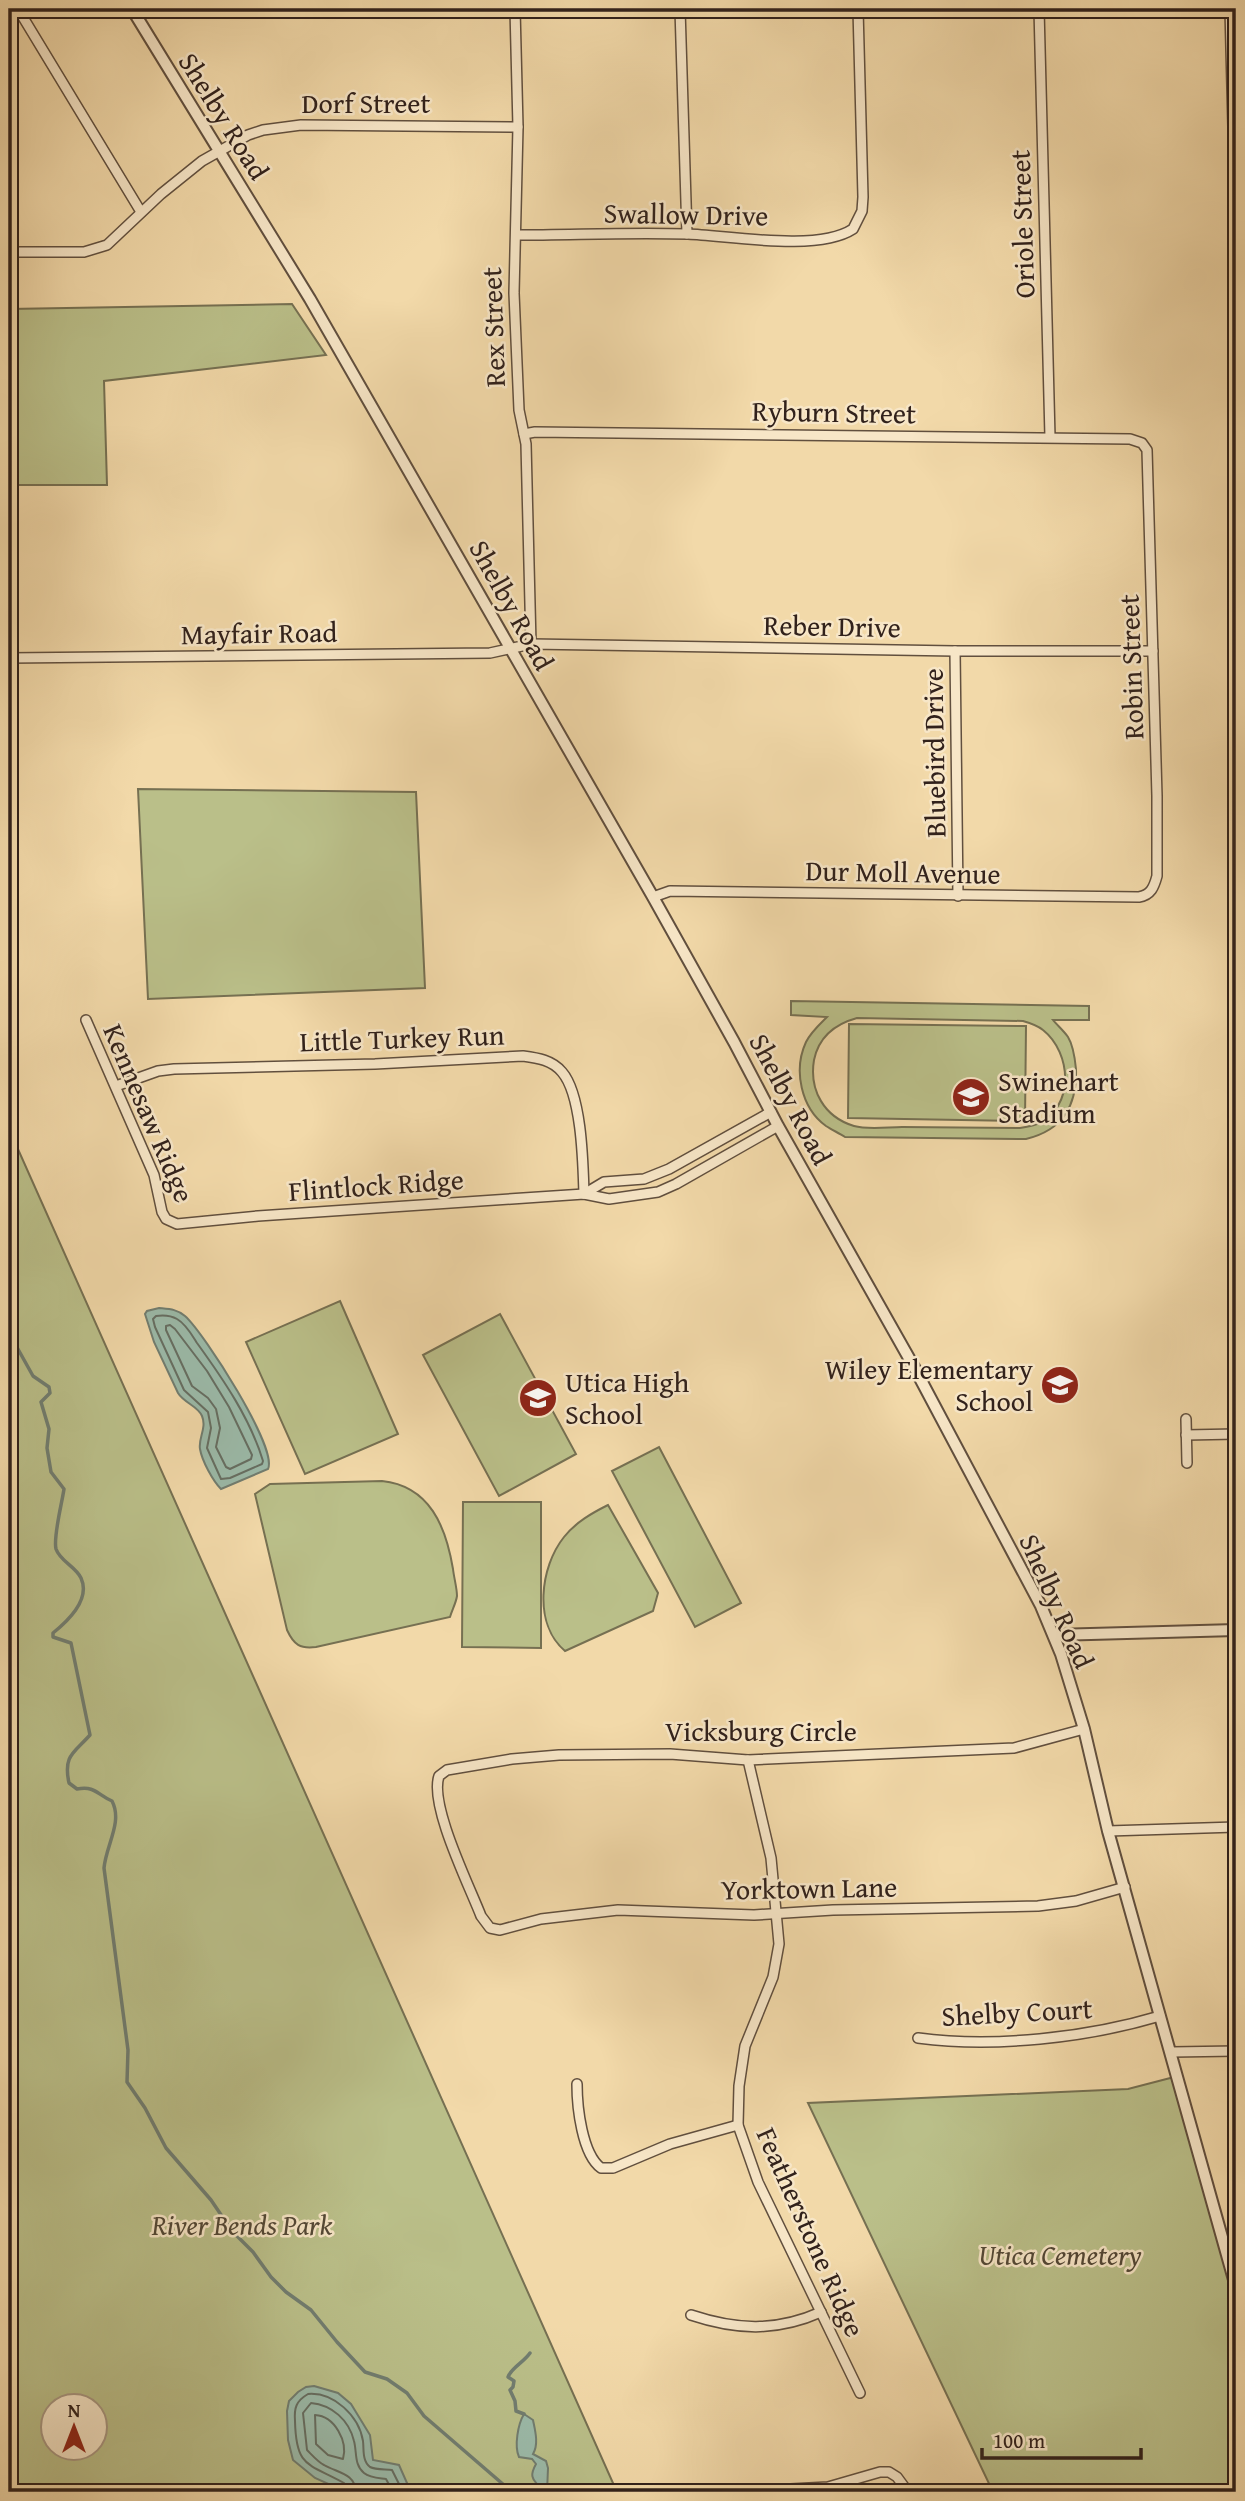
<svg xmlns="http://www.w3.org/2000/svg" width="1245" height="2501" viewBox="0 0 1245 2501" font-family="'Gentium Book Plus',serif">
<rect width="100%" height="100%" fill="#f2d9a9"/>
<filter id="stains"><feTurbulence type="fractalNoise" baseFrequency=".00286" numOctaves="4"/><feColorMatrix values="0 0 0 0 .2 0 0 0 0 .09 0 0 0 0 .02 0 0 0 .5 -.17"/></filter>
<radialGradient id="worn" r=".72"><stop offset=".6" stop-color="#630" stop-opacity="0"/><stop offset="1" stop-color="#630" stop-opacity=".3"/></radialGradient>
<g fill="#babf89" stroke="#767052" stroke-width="2" fill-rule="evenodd">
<polygon points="292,304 326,355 104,381 107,485 9,485 9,309"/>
<polygon points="138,789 416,792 425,988 148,999"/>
<path d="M791,1001L1089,1006V1020H1053C1057,1025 1064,1031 1068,1037C1073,1045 1075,1059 1076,1069C1077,1106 1063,1130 1026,1139L845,1137C839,1133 832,1130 826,1126C801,1108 793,1070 806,1042C811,1032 820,1024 827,1017L791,1015ZM857,1018L1023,1021C1030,1023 1037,1025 1043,1030C1072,1053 1075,1108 1037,1124C1032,1126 1026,1127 1020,1128C981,1128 942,1127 902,1127C888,1127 868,1130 854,1126C824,1117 809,1090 814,1060C819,1036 835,1024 857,1018Z"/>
<polygon points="849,1024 1026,1026 1025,1121 848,1118"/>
<path d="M9,1129L617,2492H9ZM52,2406H94V2448H52Z"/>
<polygon points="340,1301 398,1434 305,1474 246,1342"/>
<polygon points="500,1314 576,1454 499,1496 423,1355"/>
<polygon points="659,1447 741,1603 695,1627 612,1471"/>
<path d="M382,1481C430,1486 446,1527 453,1569C454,1578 457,1588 457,1596C456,1603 452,1610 450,1617L316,1647C300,1649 294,1645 287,1630L255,1494L270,1484Z"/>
<polygon points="463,1502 541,1502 541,1648 462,1647"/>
<path d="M608,1505L658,1593L653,1611L565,1651C533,1624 540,1567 564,1537C576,1522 592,1513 608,1505Z"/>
<polygon points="1178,2076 1236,2287 1236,2492 993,2492 808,2103 1128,2089"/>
</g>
<g fill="#9bbaa9" stroke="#717d70" stroke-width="2">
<path d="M159,1308C169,1309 177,1309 185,1316C204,1333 278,1448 268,1469L221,1489C213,1481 202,1461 200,1449C198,1438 207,1428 202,1416C198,1406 184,1403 178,1393L154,1342L145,1314L147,1311Z"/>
<polygon points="314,2386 338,2393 351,2404 370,2435 373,2460 399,2465 411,2492 346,2492 315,2478 293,2460 288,2440 287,2411 289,2401 298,2392 306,2387"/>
<path d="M524,2414L533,2420C535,2430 539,2444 533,2454L546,2461L548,2468L547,2492H541C539,2480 526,2482 536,2464L532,2459L519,2457C514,2446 518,2424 524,2414Z"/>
</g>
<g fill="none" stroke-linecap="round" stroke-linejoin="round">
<g stroke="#666e62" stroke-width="2">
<path d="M156,1316C163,1315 170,1315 177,1319C186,1324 192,1335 197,1343C223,1379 250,1418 263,1461L262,1464L230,1478L221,1479L207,1448L211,1428L208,1412L184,1390L155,1327L153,1319Z"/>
<polygon points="170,1325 175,1329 207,1371 229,1407 252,1455 251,1459 230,1469 226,1467 216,1447 220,1428 216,1409 208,1398 192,1386 166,1330 166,1326"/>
<path d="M315,2415C335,2416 348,2442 343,2459L328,2455L316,2444Z"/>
<path d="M348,2492L344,2483C308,2463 296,2468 295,2421C294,2408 296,2401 308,2394C334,2392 359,2416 363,2441C364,2449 362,2461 370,2467C376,2470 386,2469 392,2470L403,2492"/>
<path d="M356,2492C355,2473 338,2473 324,2465C318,2462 312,2455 307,2450L303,2413L311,2403C332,2405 349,2420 354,2441C357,2452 354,2465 364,2473C370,2478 379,2478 386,2479L393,2492"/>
</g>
<g stroke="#717d70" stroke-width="3.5">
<path d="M9,1333L33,1376L49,1387L50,1393L41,1402L49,1429L47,1448L51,1472L64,1489C62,1503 53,1537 56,1549C60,1561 76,1567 81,1578C91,1600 68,1621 53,1633V1637L71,1643L90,1735C74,1753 63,1755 69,1783L77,1789C96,1786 96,1794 112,1801C123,1822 106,1845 104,1868L128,2050L127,2082L145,2108L166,2148L211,2200L232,2231L253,2252L271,2277L286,2292L311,2310L337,2342L365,2372L387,2379L407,2393L424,2416L512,2492"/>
<path d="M524,2414L516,2411L515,2401L510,2390L513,2387L514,2381L508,2377C511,2368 524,2362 530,2353"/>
</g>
<defs>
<g id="minor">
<polyline points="18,9 141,212"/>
<polyline points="515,9 518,127 514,293 519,410 526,444 531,644"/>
<polyline points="680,9 687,234"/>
<polyline points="1039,9 1050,437"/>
<polyline points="1230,9 1236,244"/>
<path d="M516,235C573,235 631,232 688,234C731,236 818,252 853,229L862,211L863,197L858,9"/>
<polyline points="9,252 84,252 107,245 161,194 202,161 248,135 263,130 301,125 518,127"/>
<path d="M524,434L535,432L1130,439L1142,443L1147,450L1157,796V876C1154,887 1151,895 1139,897L670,891L653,897"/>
<polyline points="955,651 958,896"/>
<polyline points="9,658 490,653 531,644 955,651 1153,651"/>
<polyline points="86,1020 154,1175 162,1212 166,1219 177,1224 258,1216 584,1194 609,1199 658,1192 676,1184 778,1126"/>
<path d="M116,1086L158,1071L174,1069L375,1064L523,1056C538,1058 552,1060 562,1072C582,1095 583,1164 584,1194"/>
<polyline points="584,1194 604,1182 644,1179 669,1169 771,1112"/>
<polyline points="1186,1419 1187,1463"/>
<polyline points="1186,1435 1236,1434"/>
<path d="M1084,1729L1014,1748L748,1760L670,1754L559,1755L512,1759L447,1770L439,1776C429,1805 469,1885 481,1916L490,1928L500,1930L541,1919L618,1910L754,1915L833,1910L1038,1906L1076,1901L1125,1887"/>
<polyline points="748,1760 771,1858 779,1944 773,1977 745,2046 739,2086 738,2125 758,2182 860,2393"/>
<polyline points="1108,1831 1236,1827"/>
<path d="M918,2038C994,2048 1086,2038 1160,2016"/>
<polyline points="1172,2052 1236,2051"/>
<path d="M577,2084C577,2107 582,2154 601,2168H613L670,2144L738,2125"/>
<path d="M691,2315C736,2330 776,2332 821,2312"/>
<polyline points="733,2492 828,2487 880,2472 889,2472 897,2477 908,2492"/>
</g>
<g id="tertiary">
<polyline points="132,9 310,299 653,897 734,1042 778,1126 914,1367 1041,1606 1061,1654 1084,1729 1108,1831 1236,2287"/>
<polyline points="1054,1635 1236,1630"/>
</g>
</defs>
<use href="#minor" stroke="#614f3e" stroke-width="12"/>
<use href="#tertiary" stroke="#614f3e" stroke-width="14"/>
<use href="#minor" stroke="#f7e6c7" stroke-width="9"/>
<use href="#tertiary" stroke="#f7e6c7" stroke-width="10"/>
</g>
<defs>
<symbol id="school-disc" viewBox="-11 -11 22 22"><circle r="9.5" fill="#8f2418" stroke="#f7e6c7"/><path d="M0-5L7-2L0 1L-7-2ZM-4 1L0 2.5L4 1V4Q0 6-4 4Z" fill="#fff"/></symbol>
</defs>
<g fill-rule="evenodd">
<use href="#school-disc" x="949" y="1075" width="44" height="44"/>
<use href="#school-disc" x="1038" y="1363" width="44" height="44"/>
<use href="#school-disc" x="516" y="1376" width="44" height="44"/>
</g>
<g text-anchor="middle" stroke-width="5" stroke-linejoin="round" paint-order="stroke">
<g font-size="28" fill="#31211b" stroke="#f7e6c7">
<text x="366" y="113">Dorf Street</text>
<text transform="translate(224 116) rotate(58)" y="10">Shelby Road</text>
<text transform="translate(686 214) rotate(1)" y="10">Swallow Drive</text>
<text transform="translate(1022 224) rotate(-92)" y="10">Oriole Street</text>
<text transform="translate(493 327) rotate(-92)" y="10">Rex Street</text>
<text transform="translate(834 412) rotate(1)" y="10">Ryburn Street</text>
<text transform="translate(512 605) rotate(61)" y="10">Shelby Road</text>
<text transform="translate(832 626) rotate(1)" y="10">Reber Drive</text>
<text transform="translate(259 633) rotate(-1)" y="10">Mayfair Road</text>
<text transform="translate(1131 667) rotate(-92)" y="10">Robin Street</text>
<text transform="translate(934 753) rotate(-91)" y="10">Bluebird Drive</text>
<text transform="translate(903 872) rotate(1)" y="10">Dur Moll Avenue</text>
<text transform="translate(402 1038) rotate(-2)" y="10">Little Turkey Run</text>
<text transform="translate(791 1099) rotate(62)" y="10">Shelby Road</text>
<text transform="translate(149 1113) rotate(67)" y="10">Kennesaw Ridge</text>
<text transform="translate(376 1185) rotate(-4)" y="10">Flintlock Ridge</text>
<text transform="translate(1057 1601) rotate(66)" y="10">Shelby Road</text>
<text x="761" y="1741">Vicksburg Circle</text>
<text transform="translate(809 1888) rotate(-1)" y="10">Yorktown Lane</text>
<text transform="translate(1017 2012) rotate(-3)" y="10">Shelby Court</text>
<text transform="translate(811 2232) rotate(66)" y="10">Featherstone Ridge</text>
</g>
<g font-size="28" fill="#31211b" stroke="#f7e6c7" text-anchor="start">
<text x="998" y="1091">Swinehart<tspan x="998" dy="32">Stadium</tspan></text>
<text x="1033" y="1379" text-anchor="end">Wiley Elementary<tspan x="1033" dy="32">School</tspan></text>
<text x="565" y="1392">Utica High<tspan x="565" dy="32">School</tspan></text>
</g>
<g font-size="28" font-style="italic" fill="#534836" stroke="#f7e6c7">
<text x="242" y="2235">River Bends Park</text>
<text x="1060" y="2265">Utica Cemetery</text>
</g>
</g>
<rect width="1245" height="2501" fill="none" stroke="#f2d9a9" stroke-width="35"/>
<rect x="10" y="10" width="1224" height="2480" fill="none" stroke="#31211b" stroke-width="3.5"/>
<rect x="18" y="18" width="1210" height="2466" fill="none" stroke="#31211b" stroke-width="2"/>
<g transform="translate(74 2427)"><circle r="33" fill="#f7e6c7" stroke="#a89782" stroke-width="2"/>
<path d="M0-5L12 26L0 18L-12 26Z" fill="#8f2418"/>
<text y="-10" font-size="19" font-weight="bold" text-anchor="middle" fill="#31211b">N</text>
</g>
<path d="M982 2448v10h159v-10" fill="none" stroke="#31211b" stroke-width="3.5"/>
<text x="993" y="2448" font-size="21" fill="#31211b" stroke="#f7e6c7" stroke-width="5" paint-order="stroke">100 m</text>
<rect width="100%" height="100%" filter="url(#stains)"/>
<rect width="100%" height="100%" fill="url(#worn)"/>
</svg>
